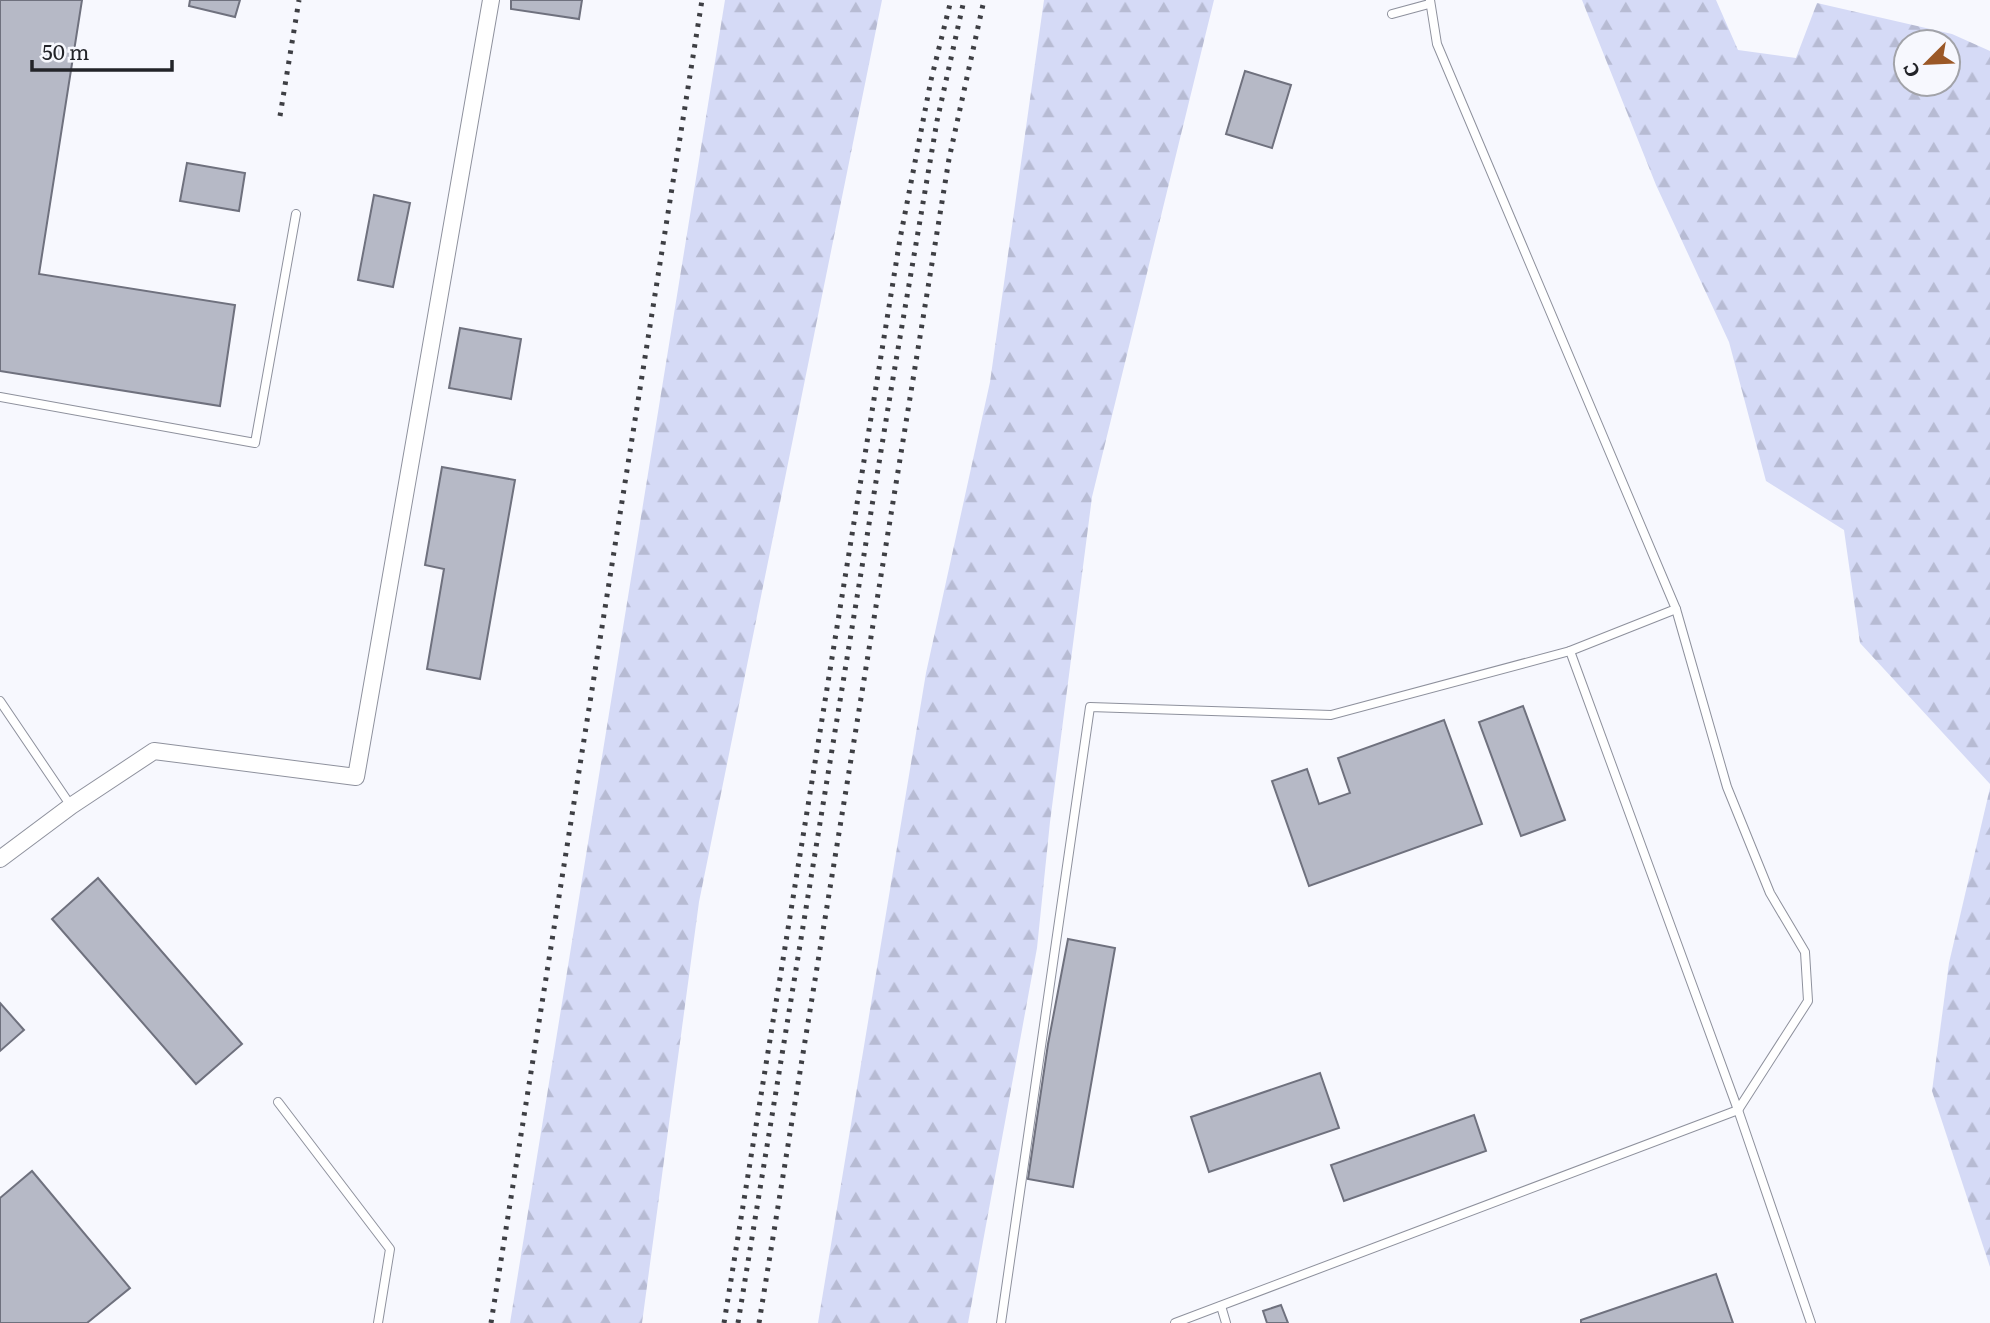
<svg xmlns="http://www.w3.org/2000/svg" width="1990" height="1323" viewBox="0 0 1990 1323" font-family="Literata,serif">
<defs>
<pattern id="forest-firs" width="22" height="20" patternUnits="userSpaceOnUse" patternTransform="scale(1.75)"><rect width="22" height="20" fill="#d5daf6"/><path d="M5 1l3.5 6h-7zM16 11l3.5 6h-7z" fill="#b7bbd3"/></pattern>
</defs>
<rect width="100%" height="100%" fill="#f7f8fe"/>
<g fill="url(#forest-firs)" fill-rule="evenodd">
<polygon points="725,0 882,0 699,902 642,1323 510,1323"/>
<polygon points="1044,0 1214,0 1092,497 1050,822 1037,948 968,1323 818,1323 926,673 990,382"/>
<path d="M1582,0H1716L1738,50L1796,58L1817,3L1952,34L1990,51V784L1860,643L1844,530L1766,481L1729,342L1656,185ZM1906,42H1948V84H1906Z"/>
<polygon points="1990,788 1990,1267 1932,1091 1949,963"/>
</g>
<g fill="#b6b9c6" stroke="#6f717e" stroke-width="2">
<polygon points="0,0 82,0 39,274 235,305 220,406 0,371"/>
<polygon points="190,0 240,0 235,17 189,6"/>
<polygon points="511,0 582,0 579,19 511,9"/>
<polygon points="1245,71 1291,85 1272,148 1226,134"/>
<polygon points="187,163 245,173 239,211 180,201"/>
<polygon points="374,195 410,203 393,287 358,280"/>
<polygon points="460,328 521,339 511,399 449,388"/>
<polygon points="442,467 515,480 480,679 427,669 444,569 425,565"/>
<polygon points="1523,706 1565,820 1521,836 1479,722"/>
<polygon points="1444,720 1482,824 1309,886 1272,781 1307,769 1319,804 1350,793 1338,758"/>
<polygon points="98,878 242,1044 196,1084 52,919"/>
<polygon points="1068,939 1115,948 1073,1187 1028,1179 1048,1044"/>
<polygon points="0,1003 24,1030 0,1051"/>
<polygon points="1320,1073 1339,1128 1209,1172 1191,1117"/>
<polygon points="1474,1115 1486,1151 1344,1201 1331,1165"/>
<polygon points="32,1171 130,1288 87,1323 0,1323 0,1198"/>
<polygon points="1716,1274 1733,1323 1581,1323 1581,1320"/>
<polygon points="1281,1305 1288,1323 1267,1323 1263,1311"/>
</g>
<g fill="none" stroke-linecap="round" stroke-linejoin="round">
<defs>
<g id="lane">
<polyline points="1430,0 1437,44 1676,609 1570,651"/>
<polyline points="1392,14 1429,4"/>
<polyline points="0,397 255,443 296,214"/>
<polyline points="0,701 71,806"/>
<polyline points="278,1102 390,1249 378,1323"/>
<polyline points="1737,1107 1811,1323"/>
<polyline points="1221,1306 1226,1323"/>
<polyline points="1001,1323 1090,707 1331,715 1570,651 1738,1110"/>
<polyline points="1175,1323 1738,1110 1808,1001 1805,952 1770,893 1727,787 1676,609"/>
</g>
<polyline id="street" points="0,859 71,806 154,751 356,777 491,0"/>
</defs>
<use href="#lane" stroke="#8e919d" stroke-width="10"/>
<use href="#street" stroke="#8e919d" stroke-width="18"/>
<use href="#lane" stroke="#fff" stroke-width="8"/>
<use href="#street" stroke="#fff" stroke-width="16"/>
<g stroke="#3e3f44" stroke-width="5" stroke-dasharray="3.5 7" stroke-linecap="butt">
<polyline points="280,116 299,0"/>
<polyline points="491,1323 702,0"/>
<polyline points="724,1323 900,239 931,80 951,0"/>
<polyline points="738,1323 891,390 937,121 964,0"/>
<polyline points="759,1323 949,159 984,0"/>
</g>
</g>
<g transform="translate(1927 63) rotate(246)"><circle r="33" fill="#f7f8fe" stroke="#a2a3a9" stroke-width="2"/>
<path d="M0-5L12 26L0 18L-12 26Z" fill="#9b5827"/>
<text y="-10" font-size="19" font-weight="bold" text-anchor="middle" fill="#232429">С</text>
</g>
<path d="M32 60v10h140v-10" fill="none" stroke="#232429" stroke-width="3.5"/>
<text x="42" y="60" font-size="21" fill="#232429" stroke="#f7f8fe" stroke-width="5" paint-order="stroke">50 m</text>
</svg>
